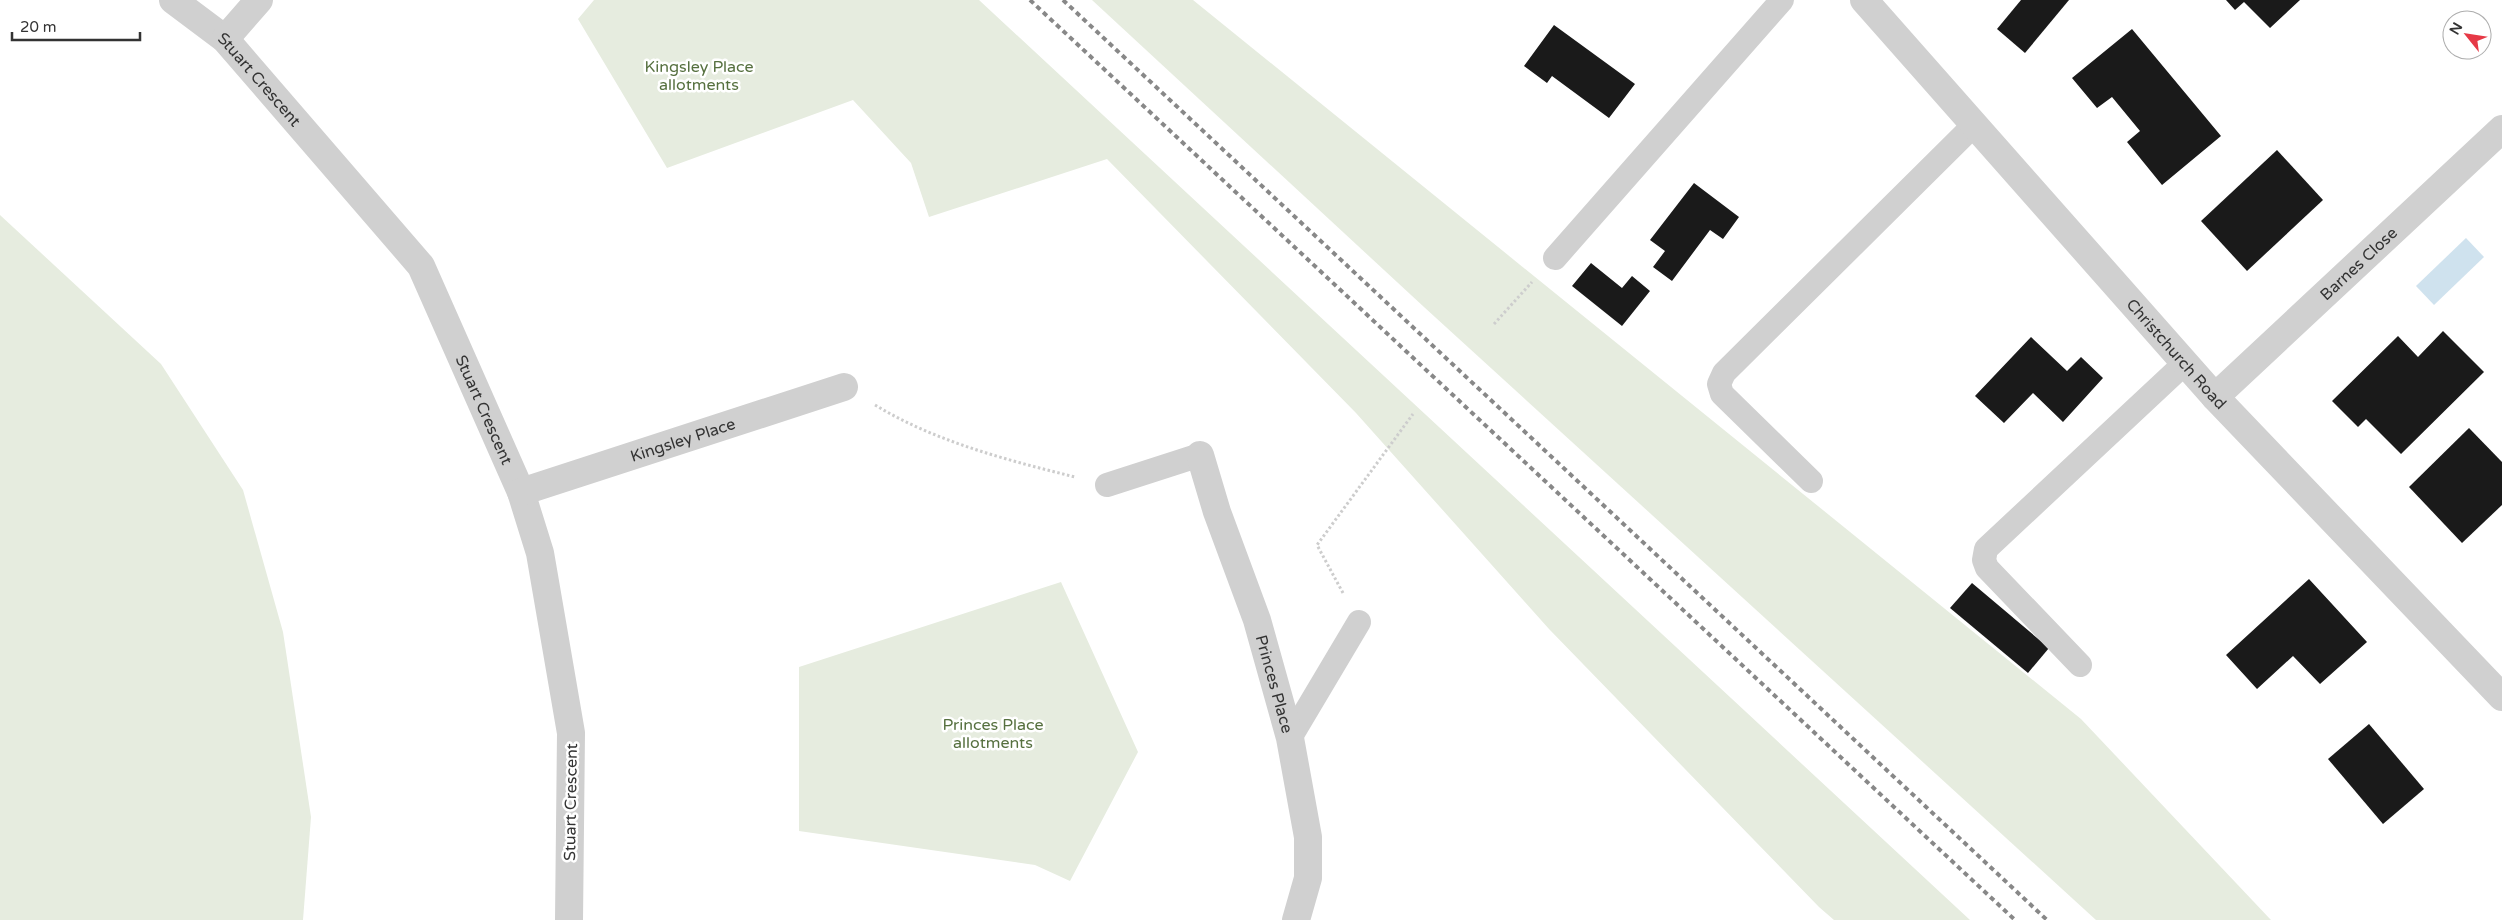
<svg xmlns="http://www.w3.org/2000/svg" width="2502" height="920" viewBox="0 0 2502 920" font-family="'Varela Round',sans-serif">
<rect width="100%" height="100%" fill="#fff"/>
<g fill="#e6ecdf">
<polygon points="594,0 979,0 1970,920 1834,920 1819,907 1549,629 1356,413 1107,159 929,217 911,163 853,100 667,168 578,19"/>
<polygon points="1092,0 1193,0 2081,719 2271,920 2096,920 1424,307"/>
<polygon points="0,215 161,364 243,490 283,632 311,817 303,920 0,920"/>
<polygon points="1061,582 1138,752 1070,881 1035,865 799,831 799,667"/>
</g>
<polygon fill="#cfe2ee" points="2466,238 2484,257 2434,305 2416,286"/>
<g fill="#1a1a1a">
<polygon points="2021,0 2069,0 2025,53 1997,29"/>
<polygon points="2226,0 2300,0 2270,28 2244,2 2235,10"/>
<polygon points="1554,25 1635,84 1609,118 1552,76 1547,83 1524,66"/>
<polygon points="2132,29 2221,136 2162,185 2127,142 2140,131 2112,97 2097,108 2072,78"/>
<polygon points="2277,150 2323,200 2247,271 2201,221"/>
<polygon points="1694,183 1739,217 1723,239 1710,230 1672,281 1653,267 1665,251 1650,240"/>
<polygon points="1591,263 1622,288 1632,276 1650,291 1622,326 1572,286"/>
<polygon points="2443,331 2484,372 2401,454 2366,419 2358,427 2332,401 2398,336 2418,357"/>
<polygon points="2031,337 2067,371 2081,357 2103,378 2063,422 2033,393 2004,423 1975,396"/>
<polygon points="2469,428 2502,462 2502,505 2462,543 2409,487"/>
<polygon points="2309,579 2367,642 2320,684 2293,656 2257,689 2226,655"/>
<polygon points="1972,583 2049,648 2028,673 1950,608"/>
<polygon points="2369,724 2424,789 2383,824 2328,759"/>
</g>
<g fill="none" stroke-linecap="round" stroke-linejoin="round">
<g stroke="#cdcdcd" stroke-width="3" stroke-dasharray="2.5 2.5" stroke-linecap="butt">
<polyline points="1494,324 1532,282"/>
<path d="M875,405C936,442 1007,460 1075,477"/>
<polyline points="1343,593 1317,545 1413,414"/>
</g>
<g stroke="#d0d0d0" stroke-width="24">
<polyline points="1555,258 1782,0"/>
<polyline points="1811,481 1722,394 1719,384 1724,373 1974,125"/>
<polyline points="1107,485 1200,455"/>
<polyline points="2080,665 1987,568 1984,560 1986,549 2185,363"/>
<polyline points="1290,738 1359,622"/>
</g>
<g stroke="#d0d0d0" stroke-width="28">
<path id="s1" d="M173,0L225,39L421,266L521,492L540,553L571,733L569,920"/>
<path id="s2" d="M1864,0L2215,397L2502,697"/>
<polyline points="225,39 259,0"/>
<path id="s3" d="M2215,397L2502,129"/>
<path id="s4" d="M1200,455L1217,512L1257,620L1290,738L1308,837V878L1296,920"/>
<path id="s5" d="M521,492L844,387"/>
</g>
<g stroke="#888" stroke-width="4" stroke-dasharray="5 4" stroke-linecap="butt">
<polyline points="1030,0 2015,920"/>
<polyline points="1063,0 2047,920"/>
</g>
</g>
<g text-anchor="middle" stroke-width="5" stroke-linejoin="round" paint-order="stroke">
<g font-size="16" fill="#56703f" stroke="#fff">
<text x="699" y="72">Kingsley Place<tspan x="699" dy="18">allotments</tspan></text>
<text x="993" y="730">Princes Place<tspan x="993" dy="18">allotments</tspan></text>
</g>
<g font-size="16" fill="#333" stroke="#fff">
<text dy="6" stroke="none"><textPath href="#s1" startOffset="118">Stuart Crescent</textPath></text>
<text dy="6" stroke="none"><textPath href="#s3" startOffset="196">Barnes Close</textPath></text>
<text dy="6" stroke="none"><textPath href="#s2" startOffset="472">Christchurch Road</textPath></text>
<text dy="6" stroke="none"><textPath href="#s1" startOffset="522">Stuart Crescent</textPath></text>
<text dy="6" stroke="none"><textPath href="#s5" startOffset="170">Kingsley Place</textPath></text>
<text dy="6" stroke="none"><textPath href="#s4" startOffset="241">Princes Place</textPath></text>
<text transform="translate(570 802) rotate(-89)" y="6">Stuart Crescent</text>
</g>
</g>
<g transform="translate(2467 35) rotate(300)"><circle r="24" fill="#ffffff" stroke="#adadad"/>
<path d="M0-4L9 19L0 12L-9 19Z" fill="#e63946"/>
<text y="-8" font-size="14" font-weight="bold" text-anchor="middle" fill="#333333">N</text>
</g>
<path d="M12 32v8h128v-8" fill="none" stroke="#333333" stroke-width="2.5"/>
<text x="20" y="32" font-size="15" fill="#333333" stroke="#ffffff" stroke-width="4" paint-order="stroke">20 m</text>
</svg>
